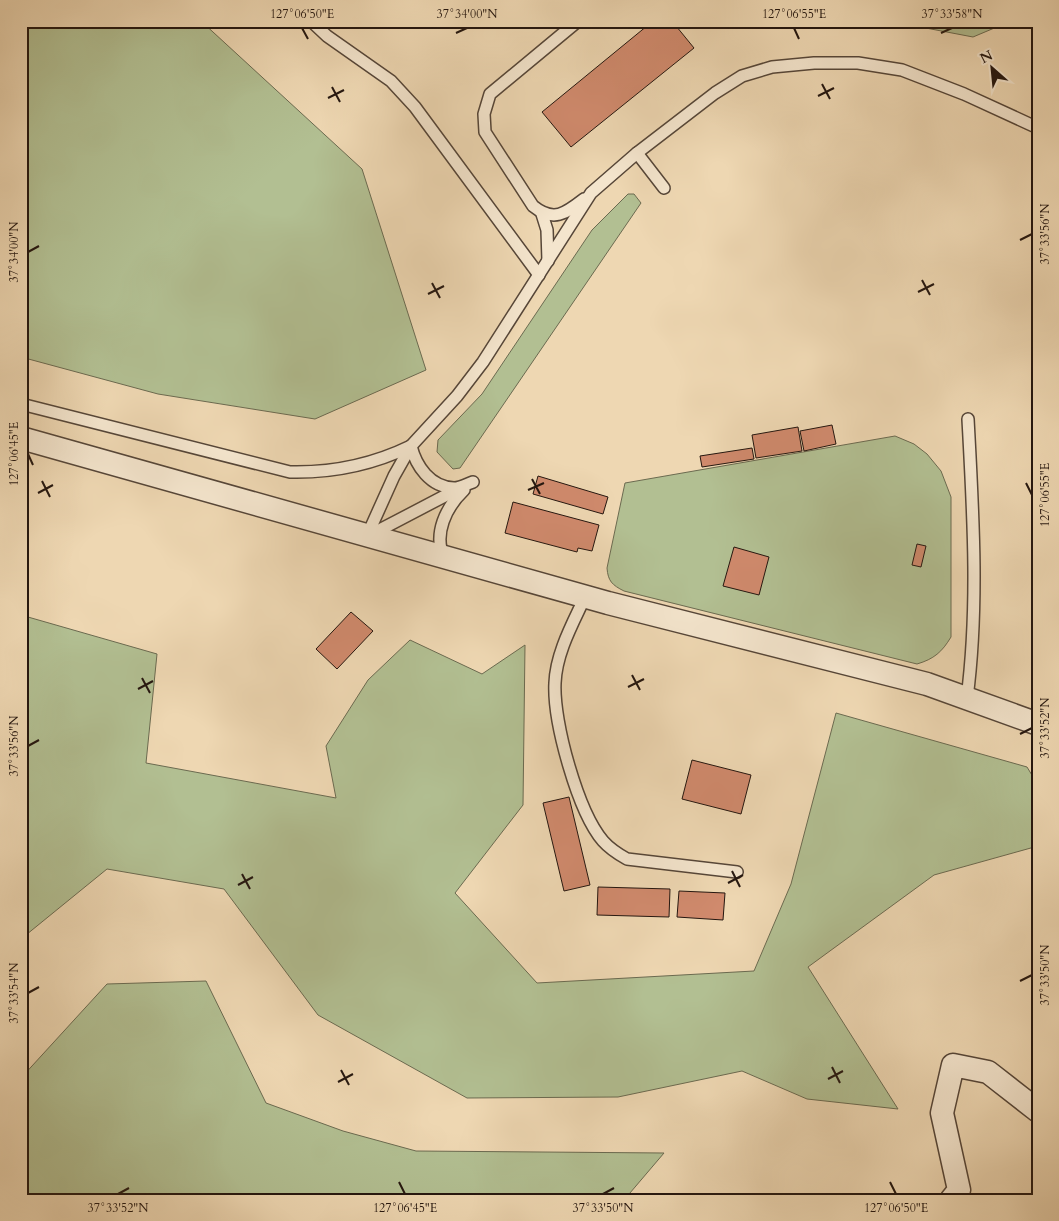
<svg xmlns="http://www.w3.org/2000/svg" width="1059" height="1221" viewBox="0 0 1059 1221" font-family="Cardo,serif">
<rect width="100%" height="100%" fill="#eed7b2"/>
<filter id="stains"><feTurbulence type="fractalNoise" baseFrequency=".004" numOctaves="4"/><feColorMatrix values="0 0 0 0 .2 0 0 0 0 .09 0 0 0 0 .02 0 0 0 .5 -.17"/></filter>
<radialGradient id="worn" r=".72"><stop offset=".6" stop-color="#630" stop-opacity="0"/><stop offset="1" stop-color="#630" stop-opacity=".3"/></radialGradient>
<g fill="#b2bf92" stroke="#6b6a50">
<polygon points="21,21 201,21 362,169 426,370 315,419 158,394 21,357"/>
<polygon points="889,21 1011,21 973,37"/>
<polygon points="628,194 634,194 641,203 460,468 453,469 437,452 438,440 482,394 592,230"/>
<path d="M895,436L914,444L927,454L941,471L951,497V637C942,652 934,659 917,664L624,591C612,585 608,581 607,568L625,483Z"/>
<polygon points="21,615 157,654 146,763 336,798 326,746 368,680 410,640 482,674 525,645 523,805 455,893 537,983 754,971 791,884 836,713 1027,767 1038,785 1038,846 934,875 808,967 898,1109 807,1099 742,1071 618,1097 467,1098 318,1015 224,889 107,869 21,939"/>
<polygon points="206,981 266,1103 343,1131 416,1151 664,1153 624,1200 21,1200 21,1078 107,984"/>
</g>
<g fill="#d08a6d" stroke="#24160f">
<polygon points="653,21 672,21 694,48 571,147 542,112"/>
<polygon points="832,425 836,444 804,451 800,431"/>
<polygon points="798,427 802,451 756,458 752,435"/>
<polygon points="752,448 754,459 702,467 700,456"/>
<polygon points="538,476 608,497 603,514 533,494"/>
<polygon points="513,502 599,525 592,551 578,548 577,552 505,533"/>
<polygon points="917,544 926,546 921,567 912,565"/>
<polygon points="734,547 769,557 759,595 723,586"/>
<polygon points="351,612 373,631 337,669 316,649"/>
<polygon points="692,760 751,775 741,814 682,799"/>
<polygon points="569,797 590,885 564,891 543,803"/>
<polygon points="598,887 670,889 669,917 597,915"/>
<polygon points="679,891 725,893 723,920 677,917"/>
</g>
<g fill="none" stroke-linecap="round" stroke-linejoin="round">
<defs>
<g id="lane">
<polyline points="311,21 327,36 391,81 415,107 539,275"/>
<path d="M578,21L490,94L484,114L485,132L533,206C554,223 566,213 584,199"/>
<polyline points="637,153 664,188"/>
<polyline points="542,214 547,230 548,261"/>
<path d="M21,404L290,472C334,473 372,465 411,446C416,466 430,487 454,488C460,488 467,484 473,482"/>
<polyline points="370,535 460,488"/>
<polyline points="367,536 394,476 411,446 457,396 483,362 591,193 637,153 715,93 742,76 772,67 814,63 858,63 902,70 964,94 1038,128"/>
<path d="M444,558C433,534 446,507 464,490"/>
<path d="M585,597C573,623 556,653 555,683C553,722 578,812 603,841C610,849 618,854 627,859L737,872"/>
<path d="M967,698C979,606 973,512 968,419"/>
</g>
<g id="street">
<polyline points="21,438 608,603 927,684 1038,724"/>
<polyline points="951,1200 959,1190 942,1113 953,1065 988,1072 1038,1111"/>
</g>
</defs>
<use href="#lane" stroke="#564638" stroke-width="14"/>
<use href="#street" stroke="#564638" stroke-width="25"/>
<use href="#lane" stroke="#f4e5cd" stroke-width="11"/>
<use href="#street" stroke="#f4e5cd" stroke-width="22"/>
</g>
<path fill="none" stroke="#24160f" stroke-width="2" d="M302,28L308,39M794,28L799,39M456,33L467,28M941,33L952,28M822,84L830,99M332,87L340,102M818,96L834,88M328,98L344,90M1020,240L1032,234M28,252L39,246M922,280L930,295M432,283L440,298M918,292L934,284M428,294L444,286M28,454L33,465M532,479L540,494M42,481L50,497M1026,483L1032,495M528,490L544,483M38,493L53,485M632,675L640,690M142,678L150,693M628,687L644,679M138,689L153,681M1020,734L1032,728M28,746L39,740M732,871L740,887M242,874L250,889M728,883L743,875M238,885L253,877M1020,981L1032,975M28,993L39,987M832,1067L840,1083M341,1070L349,1085M828,1079L843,1071M338,1082L353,1074M399,1182L405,1194M890,1182L896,1194M118,1194L129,1188M603,1194L614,1188"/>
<rect width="1059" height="1221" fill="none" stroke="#eed7b2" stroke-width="55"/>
<g transform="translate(992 68) rotate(333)" stroke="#f4e5cd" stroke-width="4" paint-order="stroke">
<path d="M0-4L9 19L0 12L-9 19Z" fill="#24160f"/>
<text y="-8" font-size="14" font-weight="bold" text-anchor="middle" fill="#24160f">N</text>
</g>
<rect x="28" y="28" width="1004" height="1166" fill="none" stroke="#24160f" stroke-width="2"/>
<g font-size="12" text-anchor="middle" fill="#24160f">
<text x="302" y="18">127°06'50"E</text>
<text x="467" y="18">37°34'00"N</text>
<text x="794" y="18">127°06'55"E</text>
<text x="952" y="18">37°33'58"N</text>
<text transform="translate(1045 234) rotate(-90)" y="4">37°33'56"N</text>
<text transform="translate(14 252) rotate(-90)" y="4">37°34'00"N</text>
<text transform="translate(14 454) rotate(-90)" y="4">127°06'45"E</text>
<text transform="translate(1045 495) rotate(-90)" y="4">127°06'55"E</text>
<text transform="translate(1045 728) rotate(-90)" y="4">37°33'52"N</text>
<text transform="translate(14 746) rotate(-90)" y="4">37°33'56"N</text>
<text transform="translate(1045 975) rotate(-90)" y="4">37°33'50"N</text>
<text transform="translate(14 993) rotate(-90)" y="4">37°33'54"N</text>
<text x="118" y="1212">37°33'52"N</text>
<text x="405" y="1212">127°06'45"E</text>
<text x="603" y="1212">37°33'50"N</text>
<text x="896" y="1212">127°06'50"E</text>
</g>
<rect width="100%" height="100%" filter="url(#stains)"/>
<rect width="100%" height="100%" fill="url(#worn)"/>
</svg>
